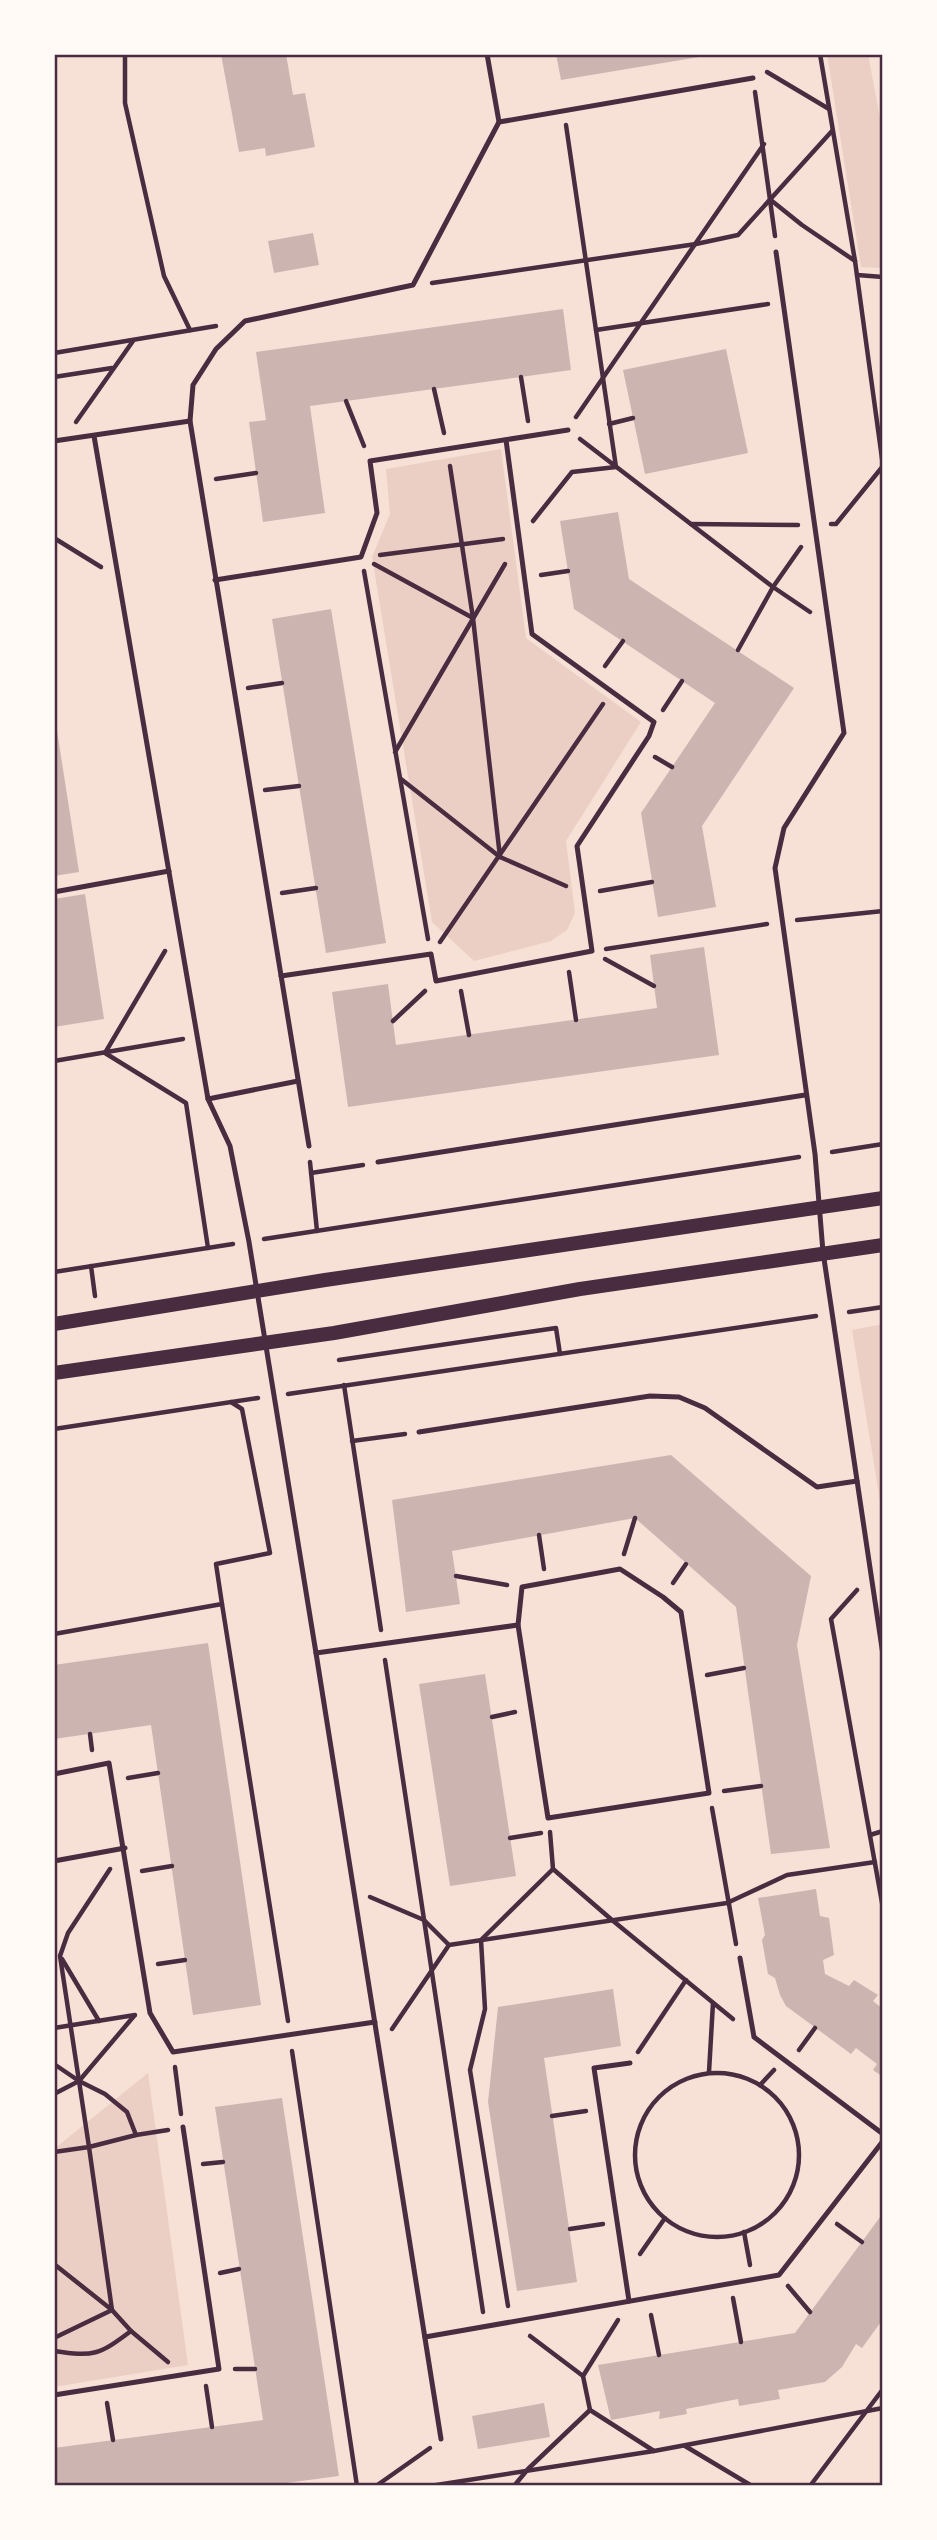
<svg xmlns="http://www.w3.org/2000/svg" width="937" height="2540" viewBox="0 0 937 2540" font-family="'DejaVu Sans',sans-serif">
<rect width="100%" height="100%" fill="#f7e1d7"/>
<g fill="#ebcfc5">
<polygon points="827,54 868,54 883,134 883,268 861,267"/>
<polygon points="501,449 526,638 641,722 566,841 575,913 567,930 551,941 474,961 432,922 372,557 390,514 386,469"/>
<polygon points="883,1324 883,1519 852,1330"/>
<polygon points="148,2073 188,2365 54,2387 54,2149"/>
</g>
<g fill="#ccb4b1">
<polygon points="221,54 286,54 293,95 305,93 315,147 266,156 265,148 239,152"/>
<polygon points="556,54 704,54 705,56 561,80"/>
<polygon points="313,233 319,265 274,273 268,241"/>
<polygon points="563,309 571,370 310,406 325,513 263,522 249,422 266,420 256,352"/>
<polygon points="726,349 748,453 645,474 623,370"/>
<polygon points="618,512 629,579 794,688 702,826 716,907 658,917 641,813 715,703 574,609 560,521"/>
<polygon points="331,609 386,943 326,953 272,619"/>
<polygon points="56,724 79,872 54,876 54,725"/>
<polygon points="85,894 104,1019 54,1027 54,899"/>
<polygon points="704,947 719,1055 348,1107 332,992 388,984 396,1045 657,1008 650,955"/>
<polygon points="671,1455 811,1576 797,1645 830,1848 771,1854 736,1607 635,1518 452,1551 460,1604 406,1612 392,1500"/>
<polygon points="208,1643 261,2005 193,2015 151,1725 54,1739 54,1665"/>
<polygon points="485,1674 516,1876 450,1886 419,1684"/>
<polygon points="816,1889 820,1916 829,1918 834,1955 823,1960 825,1974 849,1986 854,1980 878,1995 873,2001 883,2009 883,2077 873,2070 877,2064 856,2048 851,2054 786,2006 780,1995 775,1978 768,1974 762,1940 765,1935 758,1898"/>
<polygon points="613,1989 621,2046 544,2058 577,2282 517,2291 488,2102 498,2007"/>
<polygon points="282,2098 339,2476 263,2486 54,2486 54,2448 263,2420 215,2107"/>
<polygon points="883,2213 883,2319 862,2348 856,2344 842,2367 825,2382 778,2390 780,2399 739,2406 738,2399 686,2409 687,2414 659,2419 660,2411 611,2420 598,2365 795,2333"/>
<polygon points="544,2403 550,2437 478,2449 472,2416"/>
</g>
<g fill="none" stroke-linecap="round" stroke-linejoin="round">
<g stroke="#4a2c40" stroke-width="4.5">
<polyline points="125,54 125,103 164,276 190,330"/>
<polyline points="820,54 855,261 883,466"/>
<polyline points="767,72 829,109"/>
<polyline points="755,92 775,236"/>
<polyline points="772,201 802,225 855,261"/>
<polyline points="857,275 883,277"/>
<polyline points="432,283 696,244 738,235 832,131"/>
<polyline points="596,330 768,304"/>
<polyline points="54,353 216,326"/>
<polyline points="54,377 112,368"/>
<polyline points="521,377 528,421"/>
<polyline points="434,389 444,433"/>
<polyline points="346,401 364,446"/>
<polyline points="576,417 764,144"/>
<polyline points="76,422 133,341"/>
<polyline points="609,424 633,418"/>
<polyline points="580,439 773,587 810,612"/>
<polyline points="450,466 473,618 500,857"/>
<polyline points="216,479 256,473"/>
<polyline points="533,521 572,472 616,467 566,125"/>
<polyline points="691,524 798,525"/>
<polyline points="831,524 836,524 883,466"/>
<polyline points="54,538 101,567"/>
<polyline points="380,555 503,539"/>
<polyline points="374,564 473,618"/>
<polyline points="364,571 428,939"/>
<polyline points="541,575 568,571"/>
<polyline points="738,650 773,587 801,547"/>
<polyline points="605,666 623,641"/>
<polyline points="248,688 282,683"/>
<polyline points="663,710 682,681"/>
<polyline points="395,752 505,564"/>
<polyline points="655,757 672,767"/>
<polyline points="401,779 500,857 566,886"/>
<polyline points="265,790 299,786"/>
<polyline points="600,891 652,882"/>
<polyline points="282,893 316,888"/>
<polyline points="797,920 883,911"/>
<polyline points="440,942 603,704"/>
<polyline points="606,949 767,924"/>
<polyline points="165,951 105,1053 186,1103 208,1248"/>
<polyline points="605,959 654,986"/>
<polyline points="569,972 576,1020"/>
<polyline points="461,991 469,1035"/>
<polyline points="393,1021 425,991"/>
<polyline points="54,1061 183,1039"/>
<polyline points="832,1152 883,1144"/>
<polyline points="310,1162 317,1231"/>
<polyline points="311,1173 363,1165"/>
<polyline points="264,1239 799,1157"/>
<polyline points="91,1266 95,1296"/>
<polyline points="54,1272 233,1244"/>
<polyline points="849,1312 883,1307"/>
<polyline points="339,1360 556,1328 560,1354"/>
<polyline points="344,1385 381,1630"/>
<polyline points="288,1394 816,1316"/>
<polyline points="54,1429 258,1398"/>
<polyline points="352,1441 405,1434"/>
<polyline points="539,1535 544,1569"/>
<polyline points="624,1554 635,1518"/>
<polyline points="456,1576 507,1585"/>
<polyline points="673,1583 686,1564"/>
<polyline points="857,1590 831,1619 883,1908"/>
<polyline points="222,1604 288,2021"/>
<polyline points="54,1634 222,1604 216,1564 270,1553 242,1409 231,1402"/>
<polyline points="385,1660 483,2312"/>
<polyline points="707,1675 744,1668"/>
<polyline points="492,1717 515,1712"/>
<polyline points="90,1734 92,1750"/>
<polyline points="128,1778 158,1773"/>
<polyline points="724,1791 761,1786"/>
<polyline points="712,1808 736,1944"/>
<polyline points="550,1832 553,1869 612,1920 733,2019"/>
<polyline points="870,1835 883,1831"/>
<polyline points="510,1838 541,1833"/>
<polyline points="142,1871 172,1866"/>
<polyline points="370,1897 424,1920 449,1945"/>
<polyline points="62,1959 99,2021"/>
<polyline points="158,1964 185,1960"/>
<polyline points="54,2028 135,2015"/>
<polyline points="392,2029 449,1945 727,1903 787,1875 875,1862"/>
<polyline points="799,2050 815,2028"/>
<polyline points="292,2051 357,2486"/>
<polyline points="638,2052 686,1980"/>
<polyline points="54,2064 79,2081 105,2094 127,2112 136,2135"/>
<polyline points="175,2067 181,2114"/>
<polyline points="709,2072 713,2003"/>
<circle cx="717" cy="2155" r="82"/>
<polyline points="760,2085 774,2070"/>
<polyline points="54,2094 79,2081 60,1956 68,1933 110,1869"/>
<polyline points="552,2116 586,2111"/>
<polyline points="54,2152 89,2147 79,2081 134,2016"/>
<polyline points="203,2164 223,2162"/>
<polyline points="837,2224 862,2242"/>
<polyline points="570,2229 603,2224"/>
<polyline points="744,2232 750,2265"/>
<polyline points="640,2254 665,2218"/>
<polyline points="54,2264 112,2310 54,2338"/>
<polyline points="220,2273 239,2269"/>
<polyline points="788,2286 810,2312"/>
<polyline points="733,2298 741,2342"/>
<polyline points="508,2306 470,2070 485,2009 481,1940 553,1869"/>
<polyline points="651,2315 659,2355"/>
<polyline points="618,2320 583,2376 590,2410 654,2451"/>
<polyline points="131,2331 112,2310 89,2147 136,2135 168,2130"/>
<polyline points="530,2336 583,2376"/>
<path d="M54,2351C94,2357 99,2355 131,2331L168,2362"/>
<polyline points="235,2369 255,2369"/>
<polyline points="206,2386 212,2427"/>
<polyline points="107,2403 113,2440"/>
<polyline points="685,2446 752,2486"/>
<polyline points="376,2486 430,2448"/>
<polyline points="430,2486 654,2451 883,2408"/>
<polyline points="514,2486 528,2469 590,2410"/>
<polyline points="810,2486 883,2389"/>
</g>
<g stroke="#4a2c40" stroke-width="5">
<polyline points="499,122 753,78"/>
<polyline points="776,252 844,733 784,828 775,868 815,1154 823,1252 883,1655"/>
<polyline points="94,436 208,1099 230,1146 249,1242 316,1653 441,2439"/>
<polyline points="54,441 190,421"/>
<polyline points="215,580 361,557 377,513 370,461 568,430"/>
<polyline points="54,892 169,871"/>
<polyline points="281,976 431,954 436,981 592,951 577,846 649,736 654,722 532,634 506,440"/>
<polyline points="208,1099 298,1081"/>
<polyline points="309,1146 190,421 193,385 216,349 245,321 413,285 499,122 487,54"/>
<polyline points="378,1162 805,1095"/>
<polyline points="419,1432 650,1396 679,1397 705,1408 817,1487 857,1481"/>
<polygon points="620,1569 663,1597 681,1612 709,1793 548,1818 518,1625 522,1587"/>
<polyline points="316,1653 518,1625"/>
<polyline points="54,1774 109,1763 150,2013 173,2052 375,2022"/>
<polyline points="54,1861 125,1848"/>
<polyline points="740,1958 754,2037 883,2134"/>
<polyline points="629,2301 594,2068 630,2063"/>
<polyline points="425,2337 779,2275 883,2141"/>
<polyline points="54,2395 219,2369 183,2127"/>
</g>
<g stroke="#4a2c40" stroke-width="14">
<polyline points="54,1324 325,1280 883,1198"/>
<polyline points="54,1373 334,1333 580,1289 883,1245"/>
</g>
</g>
<rect width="937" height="2540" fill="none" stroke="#fffaf5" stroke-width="112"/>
<rect x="56" y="56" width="825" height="2428" fill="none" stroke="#4a2c40" stroke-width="2.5"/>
</svg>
